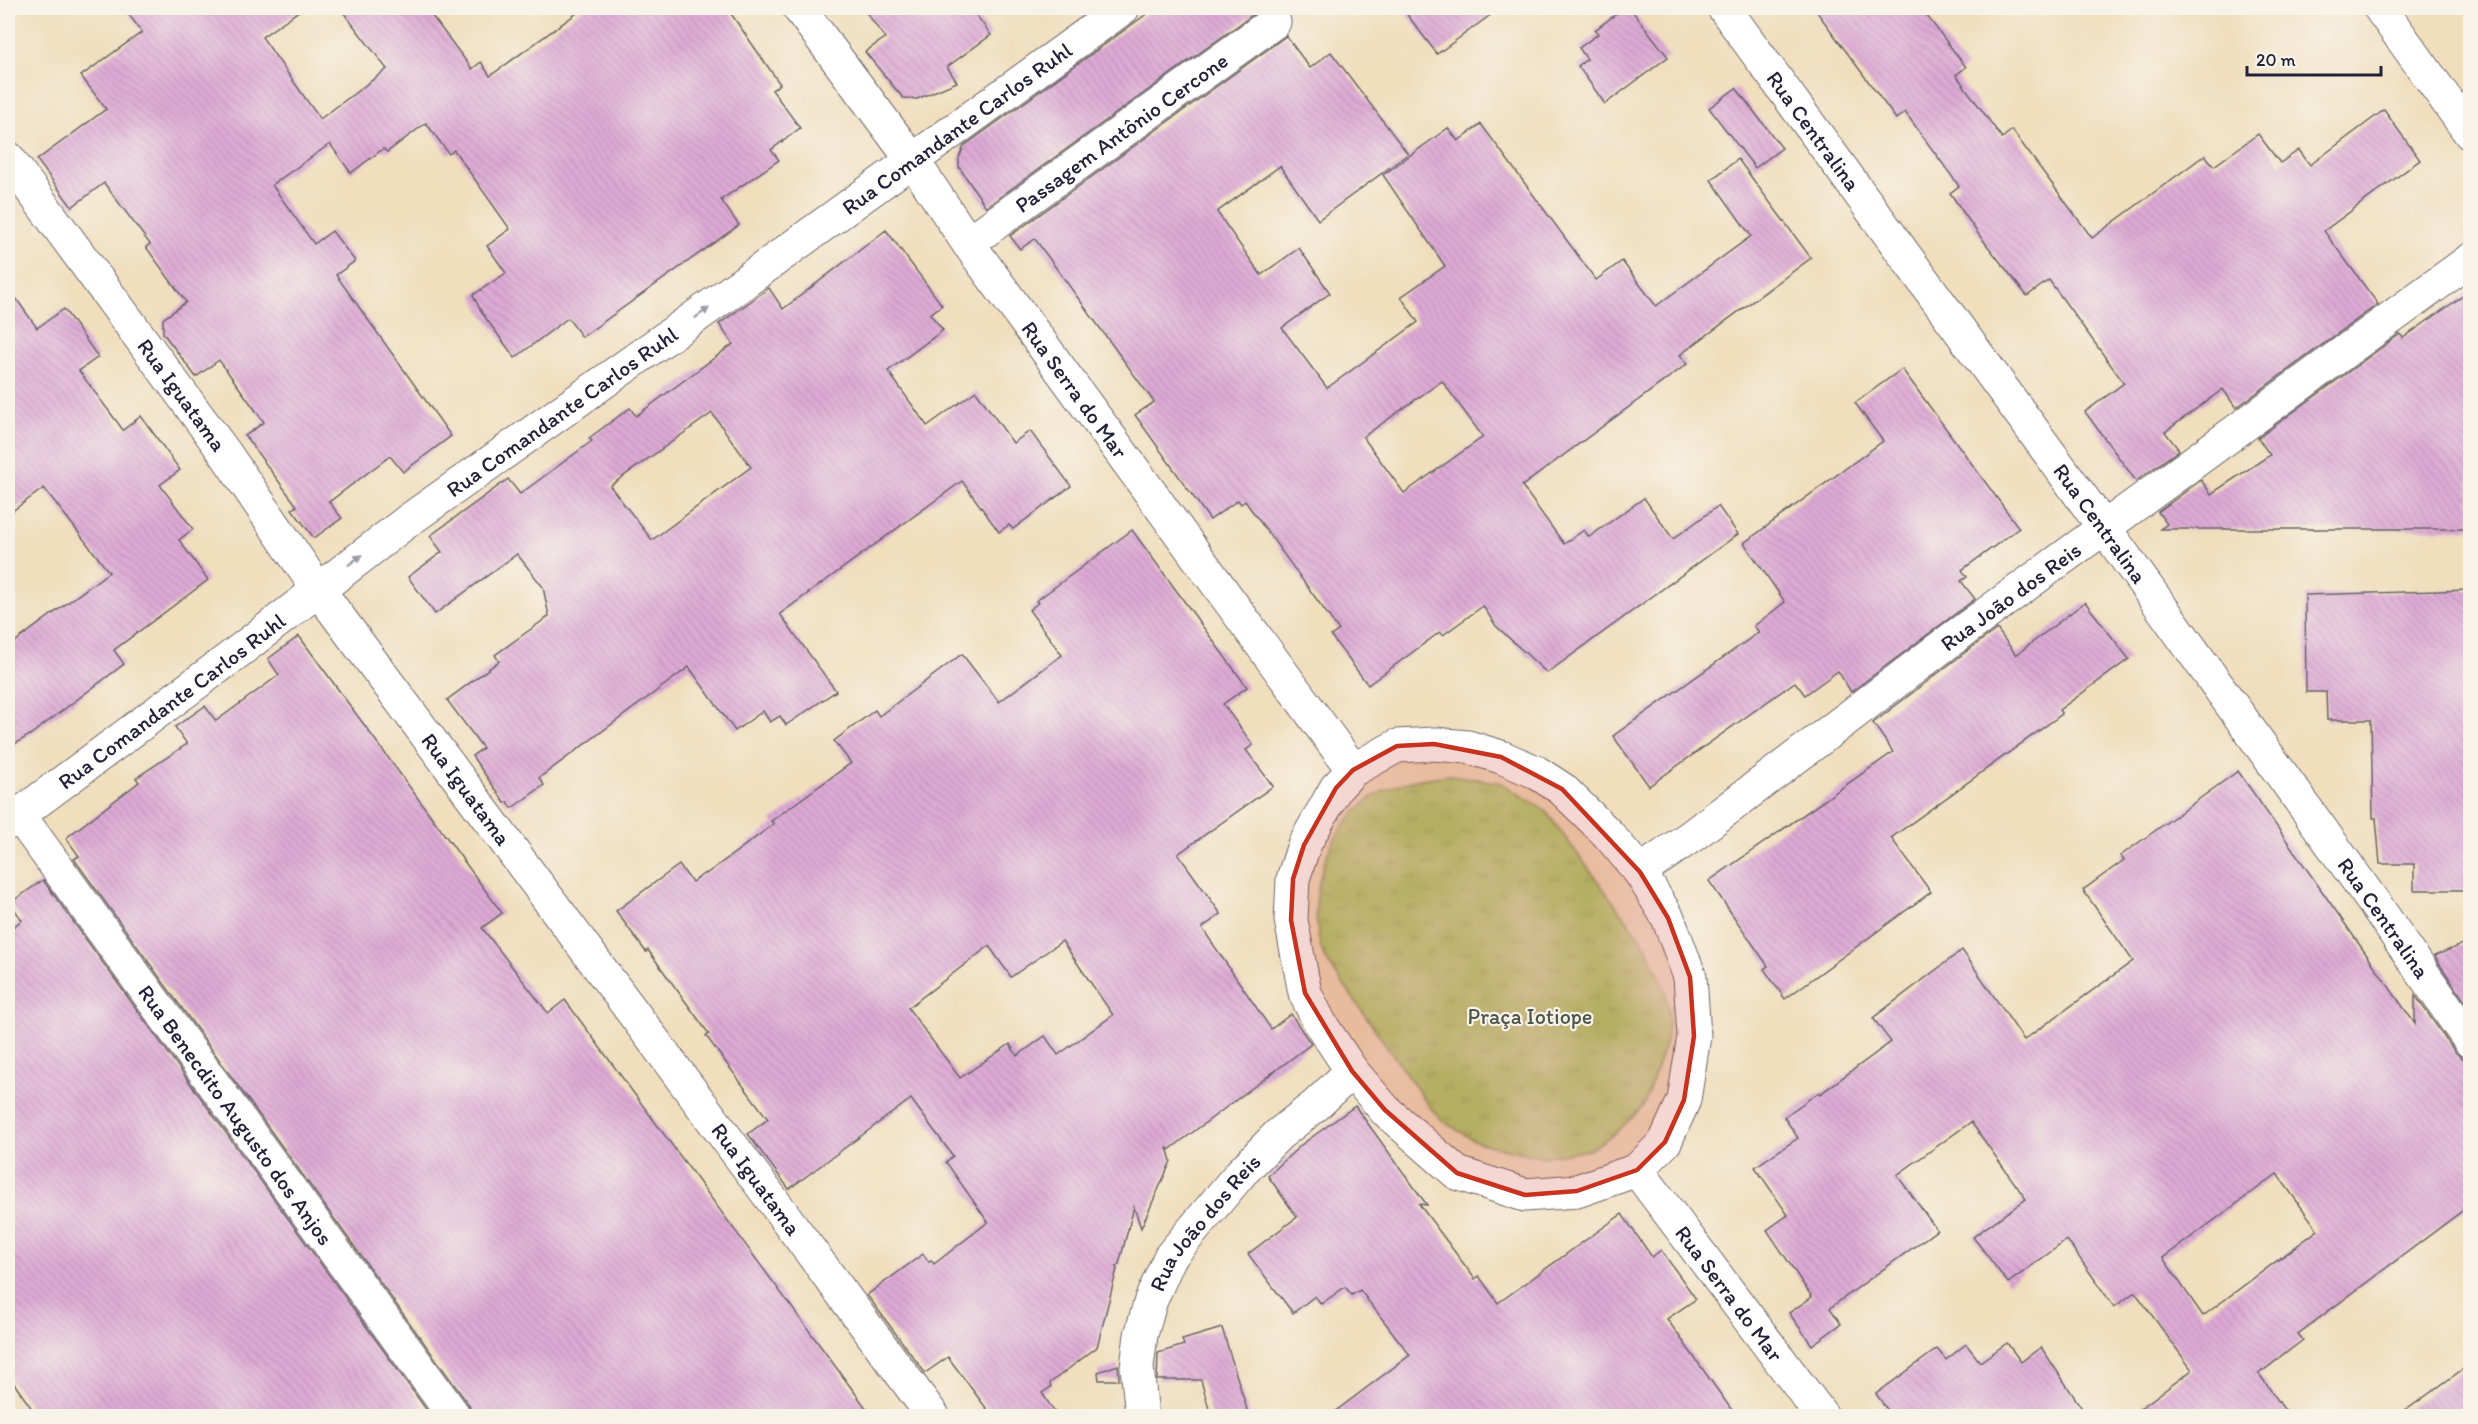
<svg xmlns="http://www.w3.org/2000/svg" width="2478" height="1424" viewBox="0 0 2478 1424" font-family="Itim,sans-serif">
<defs>
<pattern id="park-tufts" width="24" height="20" patternUnits="userSpaceOnUse" patternTransform="scale(1.5)"><rect width="24" height="20" fill="#b1ce74"/><path d="M3 7l-1-3M5 7V3M7 7l1-3M15 17l-1-3M17 17v-4M19 17l1-3" fill="none" stroke="#98b165"/></pattern>
<pattern id="building-back-hatch" width="6" height="6" patternUnits="userSpaceOnUse" patternTransform="scale(1.5)"><rect width="6" height="6" fill="#ddaad5"/><path d="M-1 5l2 2M0 0l6 6M5-1l2 2" fill="none" stroke="#bd92b8"/></pattern>
</defs>
<rect width="100%" height="100%" fill="#f7f3e8"/>
<filter id="ink" filterUnits="userSpaceOnUse"><feTurbulence type="fractalNoise" baseFrequency=".0167" numOctaves="2"/><feDisplacementMap in="SourceGraphic" scale="12" xChannelSelector="R" yChannelSelector="G"/><feConvolveMatrix kernelMatrix="1 2 1 2 8 2 1 2 1" color-interpolation-filters="sRGB"/></filter>
<filter id="wash" filterUnits="userSpaceOnUse"><feTurbulence type="fractalNoise" baseFrequency=".008" numOctaves="4" result="noise"/><feDisplacementMap in="SourceGraphic" scale="24" xChannelSelector="R" yChannelSelector="G"/><feGaussianBlur stdDeviation="1.35" result="paint"/><feColorMatrix in="noise" values="0 0 0 0 0 0 0 0 0 0 0 0 0 0 0 0 0 1.4 0 .05"/><feComposite in="paint" operator="in"/></filter>
<g filter="url(#wash)">
<rect width="100%" height="100%" fill="#f0debd"/>
<path fill="url(#park-tufts)" stroke="#6a7858" stroke-width="1.5" d="M1452,775L1501,783L1545,810L1646,946L1666,993L1669,1017L1666,1041L1644,1105L1617,1132L1589,1150L1542,1157L1479,1143L1444,1122L1429,1106L1324,957C1304,902 1323,831 1373,797C1396,781 1424,778 1452,775Z"/>
<g id="blocks">
<g fill="url(#building-back-hatch)" fill-rule="evenodd">
<polygon points="124,8 303,8 262,37 320,119 387,69 340,8 426,8 472,69 481,62 490,76 584,8 727,8 780,84 772,90 800,128 771,150 779,160 721,200 739,225 582,337 568,318 515,358 482,313 473,295 506,273 487,246 510,229 454,150 449,154 426,123 387,152 383,149 351,173 330,144 272,185 314,244 332,231 355,261 336,275 451,436 403,472 390,456 329,502 342,518 314,538 292,509 297,506 245,436 264,422 219,360 196,377 163,333 163,319 186,302 146,247 150,244 104,183 72,207 37,160 106,109 81,76 142,32"/>
<polygon points="863,8 971,8 991,35 947,67 957,82 917,99 903,98 865,52 885,38"/>
<polygon points="1155,8 1262,8 986,207 959,167 959,158 964,146"/>
<polygon points="1402,8 1500,8 1437,54"/>
<polygon points="1624,8 1630,8 1668,57 1605,104 1578,66 1587,59 1579,48 1598,34 1595,30"/>
<polygon points="1814,8 1921,8 1966,67 1956,75 2002,138 2012,130 2092,238 2205,155 2214,166 2258,134 2280,163 2299,150 2310,165 2384,110 2420,160 2324,231 2378,304 2236,408 2223,389 2165,432 2179,450 2136,481 2085,412 2124,383 2049,280 2027,296 1979,235 1950,193 1959,186 1905,112 1896,119"/>
<path d="M1286,36L1310,68L1331,52L1408,154L1318,220L1280,166L1217,212L1261,275L1299,248L1330,293L1282,328L1327,388L1418,322L1401,297L1445,266L1383,175L1448,128L1458,141L1481,124L1596,280L1622,261L1656,306L1751,236L1711,180L1738,159L1811,258L1680,355L1687,364L1522,486L1564,544L1584,530L1589,537L1644,498L1673,539L1718,506L1738,534L1547,673L1496,626L1483,606L1443,635L1440,632L1368,685L1331,636L1339,630L1245,501L1241,504L1238,500L1210,520L1135,415L1154,402L1035,239L1020,249L1010,236ZM1442,381L1483,437L1404,493L1363,437Z"/>
<polygon points="1736,88 1782,148 1755,168 1709,108"/>
<path d="M886,230L942,305L930,314L943,330L888,371L927,426L976,391L1013,443L1030,431L1071,486L1013,529L1009,525L999,532L962,481L780,614L836,691L786,725L780,716L770,722L763,711L735,731L689,667L539,778L544,785L512,808L508,802L505,803L472,756L483,748L447,700L499,661L495,655L549,616L543,587L517,554L435,614L408,577L442,552L430,536L508,479L520,494L592,441L589,438L630,408L636,416L733,344L719,324L769,288L783,309ZM712,413L751,467L652,540L610,486Z"/>
<polygon points="8,287 37,328 64,309 98,357 79,371 123,430 141,416 180,470 160,485 193,529 179,540 208,580 114,650 124,664 30,735 8,748 8,647 109,572 44,488 8,514"/>
<polygon points="2470,291 2470,529 2160,529 2167,524 2158,512 2201,480 2211,494 2270,455 2258,438 2400,334 2403,338"/>
<polygon points="1902,369 2019,528 1962,570 1967,577 1961,581 1975,599 1851,692 1838,671 1805,695 1795,682 1649,786 1613,736 1759,632 1754,626 1785,602 1744,543 1883,441 1855,403"/>
<path d="M1132,530L1247,687L1223,704L1253,745L1246,750L1273,786L1178,854L1221,914L1202,928L1271,1029L1291,1014L1311,1044L1169,1150L1167,1147L1171,1161L1141,1228L1134,1207L1119,1264L1116,1267L1117,1269L1097,1347L1050,1383L1051,1387L1042,1393L1057,1416H992L948,1357L925,1373L867,1295L923,1254L929,1262L931,1260L934,1264L988,1222L946,1162L953,1156L911,1099L789,1189L748,1134L768,1119L706,1036L709,1034L648,950L646,952L616,911L679,865L692,882L705,873L706,874L774,824L771,821L851,763L834,741L875,710L879,716L962,654L999,702L1062,655L1029,610L1038,603L1036,601ZM1062,941L1113,1015L1058,1055L1045,1036L1017,1056L1010,1044L960,1078L908,1008L989,946L1011,977Z"/>
<polygon points="2470,590 2470,890 2414,890 2414,864 2380,864 2376,818 2373,818 2371,720 2327,720 2326,692 2306,692 2305,595"/>
<polygon points="2085,602 2129,659 2059,710 2062,714 1891,838 1931,892 1785,999 1764,969 1768,966 1709,881 1893,752 1873,723 1963,654 1997,629 2016,655"/>
<polygon points="299,636 502,913 482,928 548,1013 565,1000 872,1416 472,1416 469,1405 74,859 79,856 66,838 139,782 136,778 187,744 175,727 205,706 216,721 279,675 268,659"/>
<path d="M2238,771L2415,1024V995L2455,1052L2462,1058L2470,1060V1205L2298,1334L2303,1340L2259,1374L2289,1416H2130L2192,1370L2135,1292L2114,1307L2067,1240L2008,1283L1973,1237L2026,1199L1971,1122L1897,1175L1937,1230L1830,1308L1841,1324L1812,1345L1789,1313L1812,1297L1767,1230L1788,1215L1755,1167L1798,1138L1784,1117L1819,1092L1820,1094L1891,1042L1873,1018L1962,950L2024,1040L2133,961L2083,890L2124,860L2120,856ZM2277,1174L2318,1230L2203,1316L2163,1258Z"/>
<polygon points="43,880 431,1416 37,1416 8,1375 8,931 22,920 10,903"/>
<polygon points="2470,941 2470,1009 2434,956"/>
<polygon points="1355,1106 1427,1205 1419,1204 1475,1279 1479,1276 1498,1303 1622,1214 1652,1257 1661,1250 1696,1299 1667,1319 1736,1416 1329,1416 1410,1355 1360,1290 1352,1295 1345,1287 1321,1304 1315,1296 1293,1313 1248,1254 1297,1217 1268,1176 1301,1145"/>
<polygon points="1222,1328 1249,1416 1211,1416 1201,1380 1157,1380 1158,1353 1184,1345 1182,1340"/>
<polygon points="2007,1343 2021,1362 2041,1347 2087,1416 1892,1416 1876,1394 1937,1349 1946,1360 1966,1344 1980,1362"/>
<polygon points="2470,1364 2470,1416 2398,1416"/>
<polygon points="1118,1365 1119,1380 1099,1380 1098,1372"/>
</g>
</g>
</g>
<g filter="url(#ink)">
<use href="#blocks" fill-opacity="0" stroke="#6a6468" stroke-width="1.5"/>
<g fill="none" stroke-linecap="round" stroke-linejoin="round">
<defs>
<g id="minor">
<path id="s1" d="M799,8L913,161L968,243L1353,770"/>
<path id="s2" d="M1724,8L2105,529L2379,910L2470,1041"/>
<polyline points="2380,8 2470,133"/>
<path id="s3" d="M8,158L225,453L317,588L933,1416"/>
<path id="s4" d="M968,243L1274,22"/>
<polygon points="1434,744 1468,747 1501,757 1536,772 1562,789 1608,834 1640,872 1668,918 1690,977 1694,1036 1684,1100 1665,1142 1637,1170 1577,1191 1525,1195 1457,1173 1385,1110 1352,1071 1320,1023 1305,993 1291,920 1293,879 1304,845 1336,788 1353,770 1397,746"/>
<path id="s5" d="M19,815L454,1416"/>
<path id="s6" d="M8,823L230,658L409,520L722,298L1123,8"/>
<path id="s7" d="M1640,872L1693,835L1952,639L2470,260"/>
<path id="s8" d="M1637,1170L1822,1416"/>
<path id="s9" d="M1142,1416L1137,1367L1141,1335L1151,1300L1170,1257L1240,1174L1278,1135L1316,1105L1352,1071"/>
</g>
</defs>
<use href="#minor" stroke="#6a6468" stroke-width="35"/>
<use href="#minor" stroke="#fff" stroke-width="33"/>
</g>
<defs><path id="oneway-solid" d="M-6-.8H1V-3.2L6.5 0L1 3.2V.8H-6Z" transform="scale(1.5)"/></defs>
<g fill="#9c9ca7">
<use href="#oneway-solid" transform="translate(702 313) rotate(-35)"/>
<use href="#oneway-solid" transform="translate(355 560) rotate(-37)"/>
</g>
</g>
<path fill="#c8321e" fill-opacity="0.2" stroke="#c8321e" stroke-width="4.5" stroke-linejoin="round" d="M1434,744L1501,757L1562,789L1640,872L1668,918L1690,977L1694,1036L1684,1100L1665,1142L1637,1170L1577,1191L1525,1195L1457,1173L1385,1110L1352,1071L1305,993L1291,920L1293,879L1304,845L1336,788L1353,770L1397,746Z"/>
<g text-anchor="middle" stroke-width="4.5" stroke-linejoin="round" paint-order="stroke">
<g font-size="22" fill="#22223b" stroke="#f7f3e8">
<text dy="8" stroke="none"><textPath href="#s6" startOffset="1176">Rua Comandante Carlos Ruhl</textPath></text>
<text dy="8" stroke="none"><textPath href="#s2" startOffset="152">Rua Centralina</textPath></text>
<text dy="8" stroke="none"><textPath href="#s4" startOffset="189">Passagem Antônio Cercone</textPath></text>
<text dy="8" stroke="none"><textPath href="#s1" startOffset="471">Rua Serra do Mar</textPath></text>
<text dy="8" stroke="none"><textPath href="#s3" startOffset="294">Rua Iguatama</textPath></text>
<text dy="8" stroke="none"><textPath href="#s6" startOffset="690">Rua Comandante Carlos Ruhl</textPath></text>
<text dy="8" stroke="none"><textPath href="#s2" startOffset="638">Rua Centralina</textPath></text>
<text dy="8" stroke="none"><textPath href="#s7" startOffset="462">Rua João dos Reis</textPath></text>
<text dy="8" stroke="none"><textPath href="#s6" startOffset="204">Rua Comandante Carlos Ruhl</textPath></text>
<text dy="8" stroke="none"><textPath href="#s3" startOffset="780">Rua Iguatama</textPath></text>
<text dy="8" stroke="none"><textPath href="#s2" startOffset="1124">Rua Centralina</textPath></text>
<text dy="8" stroke="none"><textPath href="#s5" startOffset="370">Rua Benecdito Augusto dos Anjos</textPath></text>
<text dy="8" stroke="none"><textPath href="#s3" startOffset="1266">Rua Iguatama</textPath></text>
<text dy="8" stroke="none"><textPath href="#s9" startOffset="213">Rua João dos Reis</textPath></text>
<text dy="8" stroke="none"><textPath href="#s8" startOffset="154">Rua Serra do Mar</textPath></text>
</g>
<g font-size="22" fill="#4d564c" stroke="#f7f3e8">
<text x="1530" y="1024">Praça Iotiope</text>
</g>
</g>
<rect width="2478" height="1424" fill="none" stroke="#f7f3e8" stroke-width="30"/>
<path d="M2247 66v9h134v-9" fill="none" stroke="#22223b" stroke-width="3"/>
<text x="2256" y="66" font-size="18" fill="#22223b" stroke="#f7f3e8" stroke-width="4.5" paint-order="stroke">20 m</text>
</svg>
